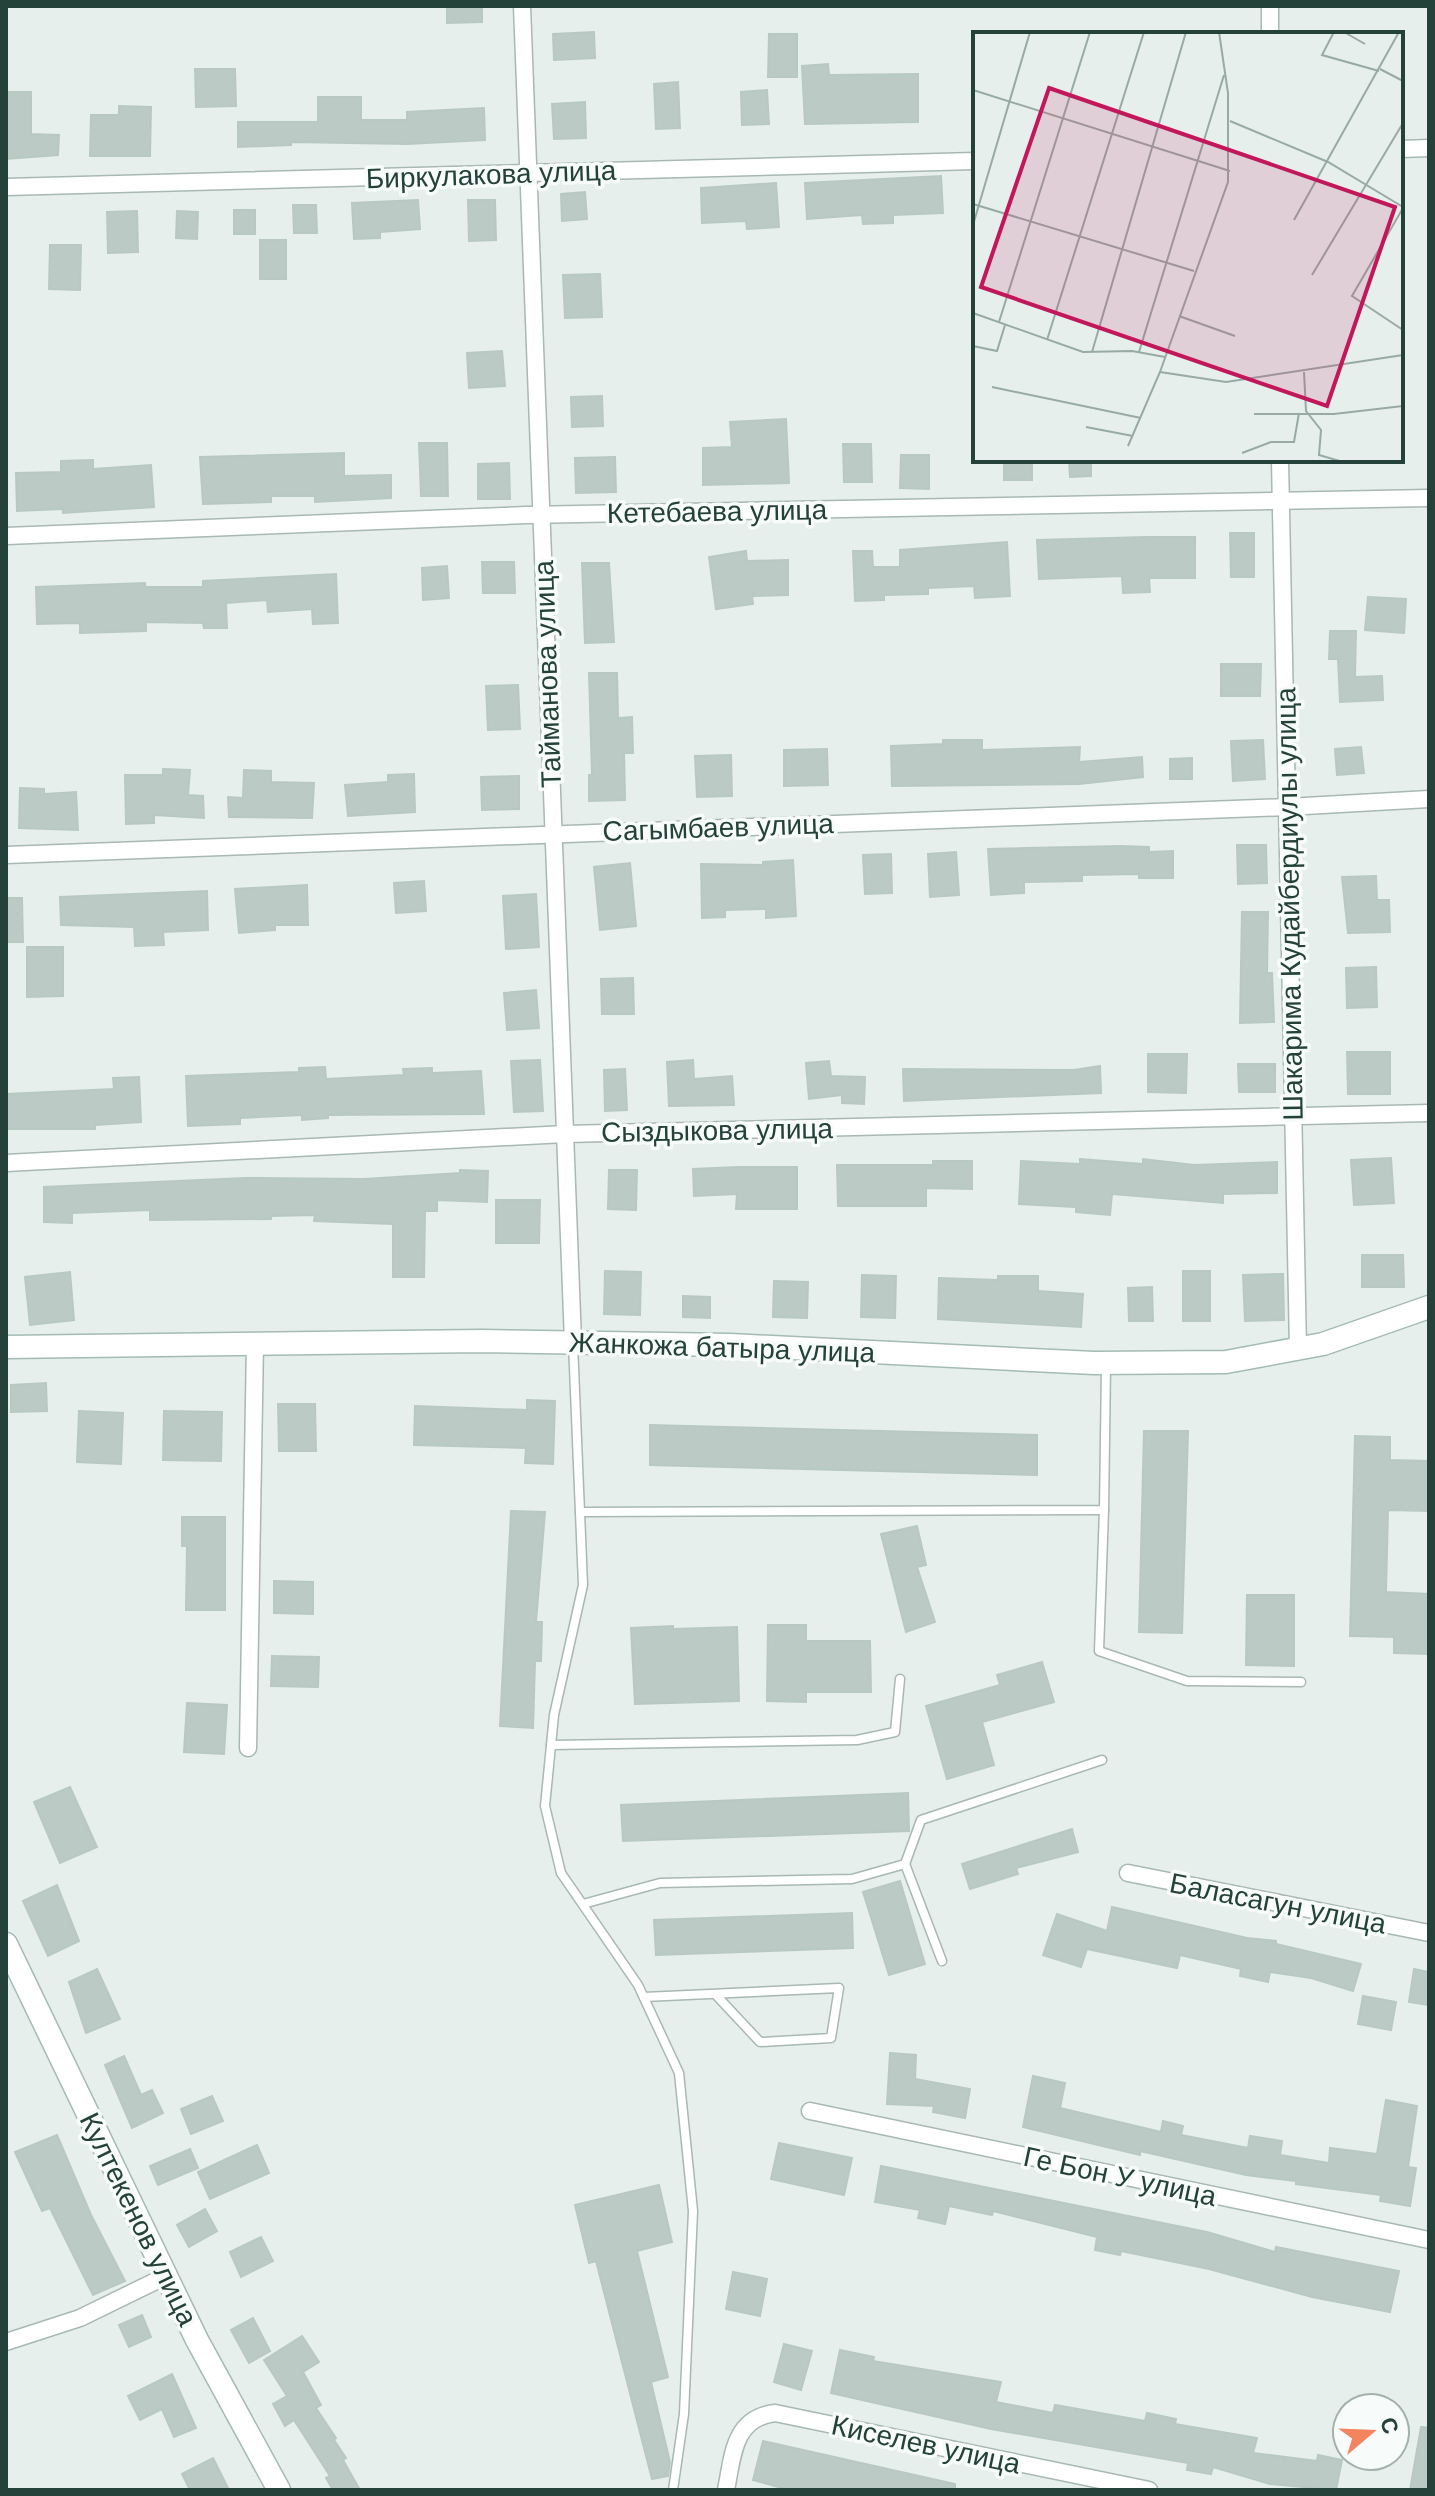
<svg xmlns="http://www.w3.org/2000/svg" width="1435" height="2496" viewBox="0 0 1435 2496" font-family="Arial,sans-serif">
<rect width="100%" height="100%" fill="#e6efeb"/>
<g fill="#bbcac4" stroke="#b8c9c2" stroke-width="2">
<polygon points="447,6 482,6 482,22 447,23"/>
<polygon points="594,32 595,58 554,60 553,34"/>
<polygon points="769,34 797,34 797,77 768,77"/>
<polygon points="828,64 829,75 918,74 918,122 805,124 802,66"/>
<polygon points="195,69 235,69 236,106 196,107"/>
<polygon points="678,82 680,128 656,129 654,84"/>
<polygon points="767,90 769,124 742,125 741,92"/>
<polygon points="6,92 31,92 31,134 59,135 58,155 6,159"/>
<polygon points="318,97 361,97 361,120 407,120 407,112 484,108 485,140 407,144 291,142 291,145 238,147 238,122 318,122"/>
<polygon points="585,102 586,138 554,139 552,104"/>
<polygon points="119,106 151,107 150,156 90,156 91,115 119,115"/>
<polygon points="941,176 943,213 893,215 893,223 863,224 862,215 807,219 805,183"/>
<polygon points="776,183 779,227 747,229 746,221 702,223 701,188"/>
<polygon points="585,192 587,219 562,221 561,194"/>
<polygon points="418,200 420,229 380,232 380,238 354,239 352,203"/>
<polygon points="468,200 495,200 496,240 469,241"/>
<polygon points="293,205 316,205 317,233 294,233"/>
<rect x="234" y="210" width="21" height="24"/>
<polygon points="137,211 138,252 108,253 107,212"/>
<polygon points="177,211 198,212 197,239 176,238"/>
<rect x="260" y="240" width="26" height="39"/>
<polygon points="50,245 81,245 80,290 49,289"/>
<polygon points="600,274 602,317 565,318 563,275"/>
<polygon points="502,351 505,386 469,388 467,353"/>
<polygon points="602,396 603,426 572,427 571,397"/>
<polygon points="786,419 789,483 703,485 703,448 732,447 730,422"/>
<polygon points="419,443 447,443 448,496 421,496"/>
<polygon points="843,444 871,444 872,482 844,482"/>
<polygon points="344,453 344,476 391,475 391,498 315,502 315,496 271,496 271,502 203,504 200,457"/>
<polygon points="901,455 929,455 929,489 900,488"/>
<polygon points="615,457 616,492 576,493 575,458"/>
<polygon points="93,460 93,469 151,465 154,507 63,513 63,509 17,511 16,473 61,472 61,461"/>
<rect x="1004" y="460" width="28" height="20"/>
<polygon points="1069,460 1091,460 1091,476 1070,477"/>
<polygon points="509,463 510,499 478,499 478,464"/>
<polygon points="1230,533 1254,533 1254,577 1231,577"/>
<polygon points="1147,537 1195,537 1195,578 1149,578 1150,592 1123,593 1122,576 1039,579 1037,540"/>
<polygon points="1007,542 1010,596 975,598 974,586 928,588 928,594 884,595 884,600 855,601 853,551 872,551 873,567 900,567 900,550"/>
<polygon points="746,551 747,561 788,560 788,595 752,596 753,604 716,609 709,557"/>
<polygon points="482,562 514,562 515,593 483,593"/>
<polygon points="582,563 609,563 614,642 585,643"/>
<polygon points="447,566 449,598 423,600 422,568"/>
<polygon points="336,574 338,623 313,624 312,609 268,612 267,600 226,603 227,628 204,628 203,623 146,622 146,631 80,633 80,623 37,624 36,587 145,583 145,587 203,587 203,581"/>
<polygon points="1368,597 1406,599 1404,633 1365,630"/>
<polygon points="1330,631 1356,631 1355,677 1382,676 1383,700 1340,702 1338,659 1329,659"/>
<polygon points="1221,664 1261,664 1260,696 1221,696"/>
<polygon points="589,673 617,673 618,718 632,717 633,753 624,753 625,800 589,801 589,775 592,775"/>
<polygon points="518,685 520,729 488,730 486,686"/>
<polygon points="943,740 982,740 982,750 1080,747 1079,762 1142,757 1143,777 1079,784 892,786 891,746 943,744"/>
<polygon points="1263,740 1265,779 1233,781 1231,741"/>
<polygon points="1361,747 1364,773 1337,775 1335,749"/>
<polygon points="827,749 828,785 784,786 784,750"/>
<polygon points="731,755 732,796 697,797 695,756"/>
<polygon points="1192,758 1192,779 1170,779 1170,759"/>
<polygon points="163,769 190,770 188,795 203,796 204,818 154,815 154,823 126,824 125,775 163,775"/>
<polygon points="244,770 271,771 271,782 314,783 312,818 229,817 228,797 243,798"/>
<polygon points="414,774 415,812 348,816 345,785 388,782 388,775"/>
<polygon points="519,776 519,809 482,810 481,777"/>
<polygon points="20,788 44,789 44,794 76,792 78,830 19,828"/>
<polygon points="1237,845 1266,845 1267,883 1238,884"/>
<polygon points="1120,846 1149,847 1149,852 1173,851 1173,878 1139,878 1139,874 1082,875 1082,881 1024,882 1024,893 991,895 988,849"/>
<polygon points="956,852 959,895 930,897 928,854"/>
<polygon points="891,854 892,893 865,894 863,855"/>
<polygon points="793,860 796,916 766,918 766,909 725,910 725,917 702,918 701,864 763,865 763,862"/>
<polygon points="630,863 636,926 600,930 594,867"/>
<polygon points="1376,876 1377,900 1389,900 1390,932 1348,933 1342,877"/>
<polygon points="424,881 426,911 396,913 394,883"/>
<polygon points="307,885 308,925 275,925 275,930 239,933 235,889"/>
<polygon points="207,891 208,930 163,932 164,945 135,946 134,927 61,925 60,897"/>
<polygon points="536,894 539,947 506,949 503,896"/>
<polygon points="6,898 22,898 23,942 6,942"/>
<polygon points="1242,912 1268,912 1267,973 1272,973 1274,1022 1240,1023"/>
<polygon points="27,947 63,947 63,996 27,997"/>
<polygon points="1376,967 1377,1007 1347,1008 1346,968"/>
<polygon points="633,978 634,1014 602,1014 601,979"/>
<polygon points="536,990 539,1028 507,1030 504,993"/>
<polygon points="1347,1052 1390,1052 1390,1094 1348,1094"/>
<polygon points="1148,1054 1187,1054 1186,1093 1148,1092"/>
<polygon points="540,1060 543,1111 514,1112 511,1061"/>
<polygon points="693,1060 694,1079 732,1076 734,1105 669,1106 667,1062"/>
<polygon points="829,1061 831,1076 865,1077 864,1104 842,1103 842,1095 809,1099 806,1063"/>
<polygon points="1238,1064 1275,1064 1275,1092 1239,1092"/>
<polygon points="1100,1066 1101,1093 904,1101 903,1069 1074,1070"/>
<polygon points="325,1067 326,1079 404,1075 403,1069 432,1068 432,1073 481,1071 484,1114 328,1115 328,1118 302,1120 302,1115 240,1118 240,1124 188,1126 186,1076 299,1072 299,1068"/>
<polygon points="625,1069 627,1110 605,1111 604,1070"/>
<polygon points="139,1077 141,1122 95,1125 95,1129 6,1129 6,1094 114,1089 113,1078"/>
<polygon points="1391,1158 1394,1203 1354,1205 1351,1160"/>
<polygon points="1080,1159 1143,1164 1143,1159 1194,1165 1277,1162 1277,1193 1223,1194 1223,1203 1112,1194 1110,1215 1076,1212 1076,1207 1019,1204 1021,1161 1080,1164"/>
<polygon points="933,1161 972,1161 972,1189 926,1188 926,1206 838,1206 837,1165 933,1165"/>
<polygon points="739,1167 797,1167 797,1209 736,1209 737,1194 694,1196 693,1169"/>
<polygon points="460,1170 488,1171 487,1202 437,1200 437,1211 425,1211 424,1277 393,1277 393,1224 314,1221 315,1215 271,1216 271,1219 150,1220 150,1210 72,1213 72,1223 44,1222 44,1187 245,1178 364,1179 460,1173"/>
<polygon points="609,1170 637,1170 636,1210 608,1209"/>
<polygon points="496,1200 540,1200 539,1243 496,1243"/>
<polygon points="1362,1255 1403,1255 1404,1287 1362,1287"/>
<polygon points="605,1271 641,1272 640,1315 604,1314"/>
<rect x="1183" y="1271" width="27" height="50"/>
<polygon points="70,1272 74,1320 30,1325 25,1277"/>
<polygon points="1283,1274 1284,1320 1245,1321 1243,1275"/>
<polygon points="862,1275 896,1276 895,1318 861,1317"/>
<polygon points="998,1276 1038,1276 1038,1291 1083,1294 1081,1327 938,1319 939,1278 998,1280"/>
<polygon points="774,1281 808,1282 807,1318 773,1317"/>
<polygon points="1152,1287 1153,1321 1129,1321 1128,1288"/>
<polygon points="683,1296 710,1297 710,1318 683,1317"/>
<polygon points="46,1383 47,1411 11,1412 11,1385"/>
<polygon points="527,1400 555,1401 553,1464 525,1463 526,1448 414,1445 415,1406 527,1410"/>
<polygon points="278,1404 315,1404 316,1451 279,1451"/>
<polygon points="79,1411 123,1413 121,1464 77,1462"/>
<polygon points="164,1411 222,1412 221,1461 163,1460"/>
<polygon points="650,1425 1037,1435 1037,1475 650,1465"/>
<polygon points="1144,1431 1188,1431 1182,1633 1139,1632"/>
<polygon points="1355,1436 1390,1437 1390,1460 1429,1461 1429,1511 1388,1510 1386,1592 1429,1594 1429,1654 1394,1653 1394,1637 1350,1636"/>
<polygon points="511,1511 545,1512 536,1622 542,1622 541,1661 535,1661 533,1728 500,1726"/>
<polygon points="182,1517 225,1517 225,1610 186,1610 187,1546 182,1546"/>
<polygon points="917,1526 926,1565 917,1567 935,1622 906,1632 881,1534"/>
<polygon points="274,1581 313,1582 313,1614 274,1613"/>
<polygon points="1247,1595 1294,1595 1294,1666 1246,1665"/>
<polygon points="768,1625 806,1625 806,1641 870,1641 871,1692 806,1692 806,1702 767,1701"/>
<polygon points="673,1626 673,1629 737,1627 739,1701 635,1704 631,1628"/>
<polygon points="272,1656 319,1657 318,1687 271,1686"/>
<polygon points="1042,1662 1054,1702 982,1722 994,1765 947,1779 926,1706 1000,1685 997,1675"/>
<polygon points="187,1703 227,1705 224,1754 184,1752"/>
<polygon points="70,1787 97,1847 60,1863 34,1802"/>
<polygon points="908,1793 909,1831 623,1841 621,1805"/>
<polygon points="1072,1829 1078,1852 1016,1868 1018,1874 970,1889 962,1864"/>
<polygon points="900,1881 925,1964 889,1975 863,1892"/>
<polygon points="57,1885 79,1941 48,1956 23,1901"/>
<polygon points="1112,1907 1247,1938 1276,1941 1276,1944 1361,1964 1353,1991 1311,1978 1270,1972 1268,1982 1240,1976 1241,1969 1180,1955 1177,1968 1087,1949 1081,1967 1043,1955 1057,1914 1107,1931"/>
<polygon points="852,1913 853,1948 656,1955 654,1920"/>
<polygon points="97,1969 120,2019 86,2033 69,1982"/>
<polygon points="1414,1969 1429,1972 1429,2005 1409,2002"/>
<polygon points="1363,1996 1396,2002 1391,2030 1358,2024"/>
<polygon points="890,2053 916,2055 915,2079 970,2089 965,2118 933,2112 934,2106 887,2104"/>
<polygon points="124,2056 141,2095 152,2090 163,2113 132,2128 105,2065"/>
<polygon points="1033,2076 1065,2083 1060,2108 1161,2132 1163,2121 1183,2126 1181,2135 1248,2148 1250,2136 1282,2141 1280,2155 1329,2163 1330,2148 1377,2154 1386,2100 1417,2106 1408,2167 1416,2168 1410,2206 1380,2201 1381,2195 1296,2184 1296,2181 1246,2175 1140,2151 1140,2155 1023,2127"/>
<polygon points="212,2096 223,2121 191,2134 181,2109"/>
<polygon points="57,2135 91,2215 125,2281 93,2295 50,2208 42,2211 15,2152"/>
<polygon points="779,2143 852,2158 844,2195 771,2179"/>
<polygon points="257,2145 269,2173 210,2199 198,2172"/>
<polygon points="190,2149 198,2168 158,2185 150,2166"/>
<polygon points="881,2166 1207,2232 1275,2252 1276,2247 1399,2271 1390,2312 1312,2297 1209,2269 1121,2251 1120,2255 1095,2250 1097,2237 993,2211 992,2215 949,2206 945,2224 918,2218 920,2210 875,2202"/>
<polygon points="659,2185 672,2242 637,2251 668,2377 651,2382 670,2462 668,2476 652,2479 596,2261 589,2263 575,2205"/>
<polygon points="205,2209 217,2231 189,2247 177,2225"/>
<polygon points="261,2237 273,2261 241,2277 230,2252"/>
<polygon points="733,2272 767,2279 760,2316 726,2309"/>
<polygon points="142,2315 151,2337 129,2347 119,2325"/>
<polygon points="253,2318 270,2351 249,2363 231,2330"/>
<polygon points="302,2336 319,2362 303,2372 321,2405 316,2408 336,2438 334,2440 346,2458 343,2460 360,2490 333,2490 326,2478 330,2476 294,2420 285,2426 273,2404 287,2396 264,2360"/>
<polygon points="784,2344 812,2351 801,2390 774,2382"/>
<polygon points="840,2350 874,2357 873,2361 1001,2382 996,2402 1053,2413 1055,2405 1145,2421 1147,2413 1176,2419 1175,2424 1257,2438 1253,2453 1317,2461 1318,2455 1342,2460 1336,2490 1270,2484 1213,2467 1211,2474 1187,2470 1188,2463 991,2429 831,2393"/>
<polygon points="172,2374 196,2428 174,2437 162,2409 140,2420 128,2396"/>
<polygon points="1421,2427 1429,2428 1429,2490 1410,2490"/>
<polygon points="763,2441 955,2484 955,2490 789,2490 753,2480"/>
<polygon points="213,2458 229,2490 190,2490 182,2474"/>
</g>
<g fill="none" stroke-linecap="round" stroke-linejoin="round">
<defs>
<g id="lane">
<polyline points="573,1343 583,1585 554,1715 545,1806 561,1873 638,1985 679,2073 693,2211 684,2414 673,2490"/>
<polyline points="1104,1510 1099,1651 1187,1681 1301,1682"/>
<polyline points="580,1512 1104,1510 1106,1366"/>
<polyline points="551,1745 857,1740 895,1732 900,1679"/>
<polyline points="905,1864 921,1820 1102,1760"/>
<polyline points="583,1904 660,1883 852,1879 905,1864 942,1961"/>
<polyline points="644,1997 839,1988 831,2038 760,2042 716,1995"/>
</g>
<g id="street">
<polyline points="522,6 573,1342"/>
<polyline points="1270,6 1270,34"/>
<polyline points="1401,149 1429,148"/>
<polyline points="6,187 975,161"/>
<polyline points="1280,460 1298,1349"/>
<polyline points="6,536 526,515 1429,498"/>
<polyline points="6,855 1287,807 1429,799"/>
<polyline points="6,1163 565,1134 1429,1113"/>
<polyline points="248,1748 255,1343"/>
<polyline points="1128,1873 1429,1933"/>
<polyline points="810,2111 1429,2240"/>
<polyline points="6,2342 80,2318 166,2276"/>
<path d="M726,2490C733,2456 733,2418 775,2413L1149,2490"/>
</g>
<g id="secondary">
<polyline points="6,1347 482,1341 730,1345 1094,1363 1226,1362 1323,1344 1429,1307"/>
<polyline points="6,1944 197,2340 279,2490"/>
</g>
</defs>
<use href="#lane" stroke="#a8b8b2" stroke-width="11"/>
<use href="#street" stroke="#a8b8b2" stroke-width="19"/>
<use href="#secondary" stroke="#a4bbb3" stroke-width="25"/>
<use href="#lane" stroke="#fff" stroke-width="8"/>
<use href="#street" stroke="#fff" stroke-width="16"/>
<use href="#secondary" stroke="#fff" stroke-width="22"/>
</g>
<g text-anchor="middle" stroke-width="7" stroke-linejoin="round" paint-order="stroke">
<g font-size="28" fill="#24423a" stroke="#f7fbf9">
<text transform="translate(491 174) rotate(-2)" y="10">Биркулакова улица</text>
<text transform="translate(717 511) rotate(-1)" y="10">Кетебаева улица</text>
<text transform="translate(547 674) rotate(-92)" y="10">Тайманова улица</text>
<text transform="translate(718 827) rotate(-2)" y="10">Сагымбаев улица</text>
<text transform="translate(1289 904) rotate(-91)" y="10">Шакарима Кудайбердиулы улица</text>
<text transform="translate(717 1130) rotate(-1)" y="10">Сыздыкова улица</text>
<text transform="translate(722 1347) rotate(2)" y="10">Жанкожа батыра улица</text>
<text transform="translate(1278 1903) rotate(11)" y="10">Баласагун улица</text>
<text transform="translate(1120 2176) rotate(12)" y="10">Ге Бон У улица</text>
<text transform="translate(139 2219) rotate(64)" y="10">Култекенов улица</text>
<text transform="translate(926 2444) rotate(12)" y="10">Киселев улица</text>
</g>
</g>
<g transform="translate(973 32)">
<rect width="430" height="430" fill="#e6efeb"/>
<path fill="none" stroke="#98aaa4" stroke-width="2" d="M361,0L349,23L406,39M371,0L392,12M407,37L430,49M0,58L257,139M257,89L355,130L430,175M0,172L221,239M430,176L379,264L430,298M321,188L426,0M0,193L57,0M339,243L430,91M0,281L110,320L159,319L192,325M206,284L262,304M26,290L117,0M74,308L171,0M0,314L24,319L32,293M119,320L213,0M166,320L251,43M187,340L253,350L430,323M331,340L333,379L348,398L346,423L370,430M19,355L168,386M281,382H361L430,374M113,395L160,404M155,414L187,340L255,150V61L246,0M269,421L298,410H321L326,381"/>
<path fill="#c2185b" fill-opacity="0.15" stroke="#c2185b" stroke-width="4" d="M76,56L422,175L354,374L8,255Z"/>
<rect width="430" height="430" fill="none" stroke="#24423a" stroke-width="4"/>
</g>
<rect width="1435" height="2496" fill="none" stroke="#24423a" stroke-width="16"/>
<g transform="translate(1371 2432) rotate(71)"><circle r="38" fill="#f7fbf9" stroke="#a3b1ad" stroke-width="2"/>
<path d="M0-6L14 30L0 20L-14 30Z" fill="#f4845f"/>
<text y="-12" font-size="22" font-weight="bold" text-anchor="middle" fill="#24423a">С</text>
</g>
</svg>
